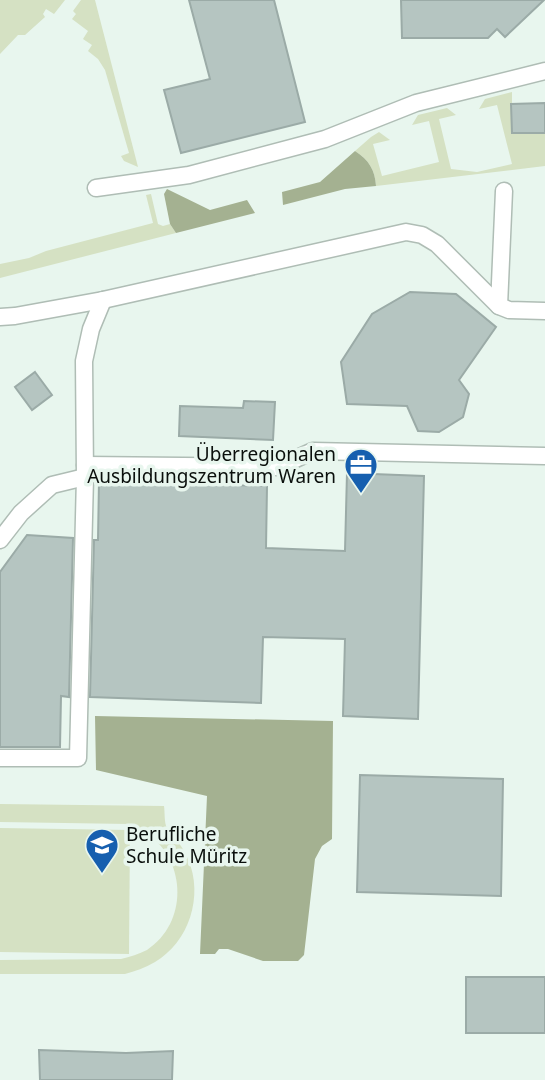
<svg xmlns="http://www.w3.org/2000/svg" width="545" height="1080" viewBox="0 0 545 1080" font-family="'Noto Sans',sans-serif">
<rect width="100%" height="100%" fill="#e8f6ee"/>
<g fill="#d5e1c3">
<polygon points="0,0 65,0 54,14 46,9 43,14 45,17 25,35 18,35 0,54"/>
<polygon points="81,0 95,0 138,167 124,161 121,156 129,153 105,70 98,59 88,51 92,45 83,39 88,31 72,19 76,14 73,11"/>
<path d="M512,92V133H545V166L376,186C375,170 369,160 355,151L371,137L379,132L390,140L373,144L382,176L439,162L429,121L412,125L418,115L447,108L456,115L439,119L451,169L477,172L512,164L497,105L479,109L485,99Z"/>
<polygon points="151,194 158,224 163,226 170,224 176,233 0,278 0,264 29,258 46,251 153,223 146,195"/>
<path d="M0,804L164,806C165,812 164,823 167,828C168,831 171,833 174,836C179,843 184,850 188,859C204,896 189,942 155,962C145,968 135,971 125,974H0V960L121,959C130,957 139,954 147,950C188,923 187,862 148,834C143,830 135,827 129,824L0,822Z"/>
<polygon points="0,828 130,830 129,954 0,952"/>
</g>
<g fill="#a4b191">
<path d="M355,151C369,160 375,170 376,186L345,189L283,205L282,192L320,182Z"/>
<polygon points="167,189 210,210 247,200 255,213 176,233 170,224 164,194"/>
<polygon points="95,716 333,721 332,839 322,846 315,859 304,955 298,961 263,961 228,949 219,949 215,954 200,954 207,796 96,770"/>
</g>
<g fill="#b5c5c1" stroke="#9baba7" stroke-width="2">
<polygon points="189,0 274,0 305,122 181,153 164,90 210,79"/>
<polygon points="401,0 544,0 505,37 497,29 488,38 402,38"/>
<polygon points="545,103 545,133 512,133 511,104"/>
<polygon points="410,292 456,294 496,327 459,380 469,394 463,417 439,432 418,431 407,406 347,404 341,362 372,314"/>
<polygon points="35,372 52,395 32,410 15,387"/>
<polygon points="244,401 275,402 273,440 179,436 180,406 243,408"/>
<polygon points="347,473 424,476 418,719 343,716 345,639 263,637 261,703 90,697 94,540 98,540 99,481 267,486 266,548 345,551"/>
<polygon points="27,535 73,538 69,697 61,696 60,747 0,747 0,572"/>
<polygon points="360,775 503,779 501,896 357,892"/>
<rect x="466" y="977" width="79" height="56"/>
<polygon points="39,1050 126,1053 173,1051 172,1080 40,1080"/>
</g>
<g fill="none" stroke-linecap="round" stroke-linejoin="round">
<defs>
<g id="lane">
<polyline points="96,188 189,175 325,139 416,103 545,71"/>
<polyline points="499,306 504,191"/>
<polyline points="0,317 15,316 103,300 406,232 422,235 437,244 499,306 509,310 545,311"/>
<polyline points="85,465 278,467 313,451 545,456"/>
<polyline points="0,540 21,513 52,485 85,477"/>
<polyline points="0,758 78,758 85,477 84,361 91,329 103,300"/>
</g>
</defs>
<use href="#lane" stroke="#afbdb5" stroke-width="19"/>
<use href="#lane" stroke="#fff" stroke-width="16"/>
</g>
<defs>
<symbol id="office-pin" viewBox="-11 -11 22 30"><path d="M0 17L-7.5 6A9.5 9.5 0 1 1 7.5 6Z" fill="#165faf" stroke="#e8f6ee"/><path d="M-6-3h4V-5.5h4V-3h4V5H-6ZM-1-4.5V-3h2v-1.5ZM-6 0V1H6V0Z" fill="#fff"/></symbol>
<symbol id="school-pin" viewBox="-11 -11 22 30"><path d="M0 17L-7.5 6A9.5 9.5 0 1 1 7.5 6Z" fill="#165faf" stroke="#e8f6ee"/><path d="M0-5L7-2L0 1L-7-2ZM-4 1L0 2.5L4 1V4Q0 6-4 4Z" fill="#fff"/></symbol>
</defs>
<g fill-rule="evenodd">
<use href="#office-pin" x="342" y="446" width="38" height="52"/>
<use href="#school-pin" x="83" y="826" width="38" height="52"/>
</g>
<g text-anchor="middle" stroke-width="7" stroke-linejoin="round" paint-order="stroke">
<g font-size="19" fill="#0a0f0c" stroke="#e8f6ee" text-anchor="end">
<text x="336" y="461">Überregionalen<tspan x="336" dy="22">Ausbildungszentrum Waren</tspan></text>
<text x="126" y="841" text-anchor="start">Berufliche<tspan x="126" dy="22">Schule Müritz</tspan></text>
</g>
</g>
</svg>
